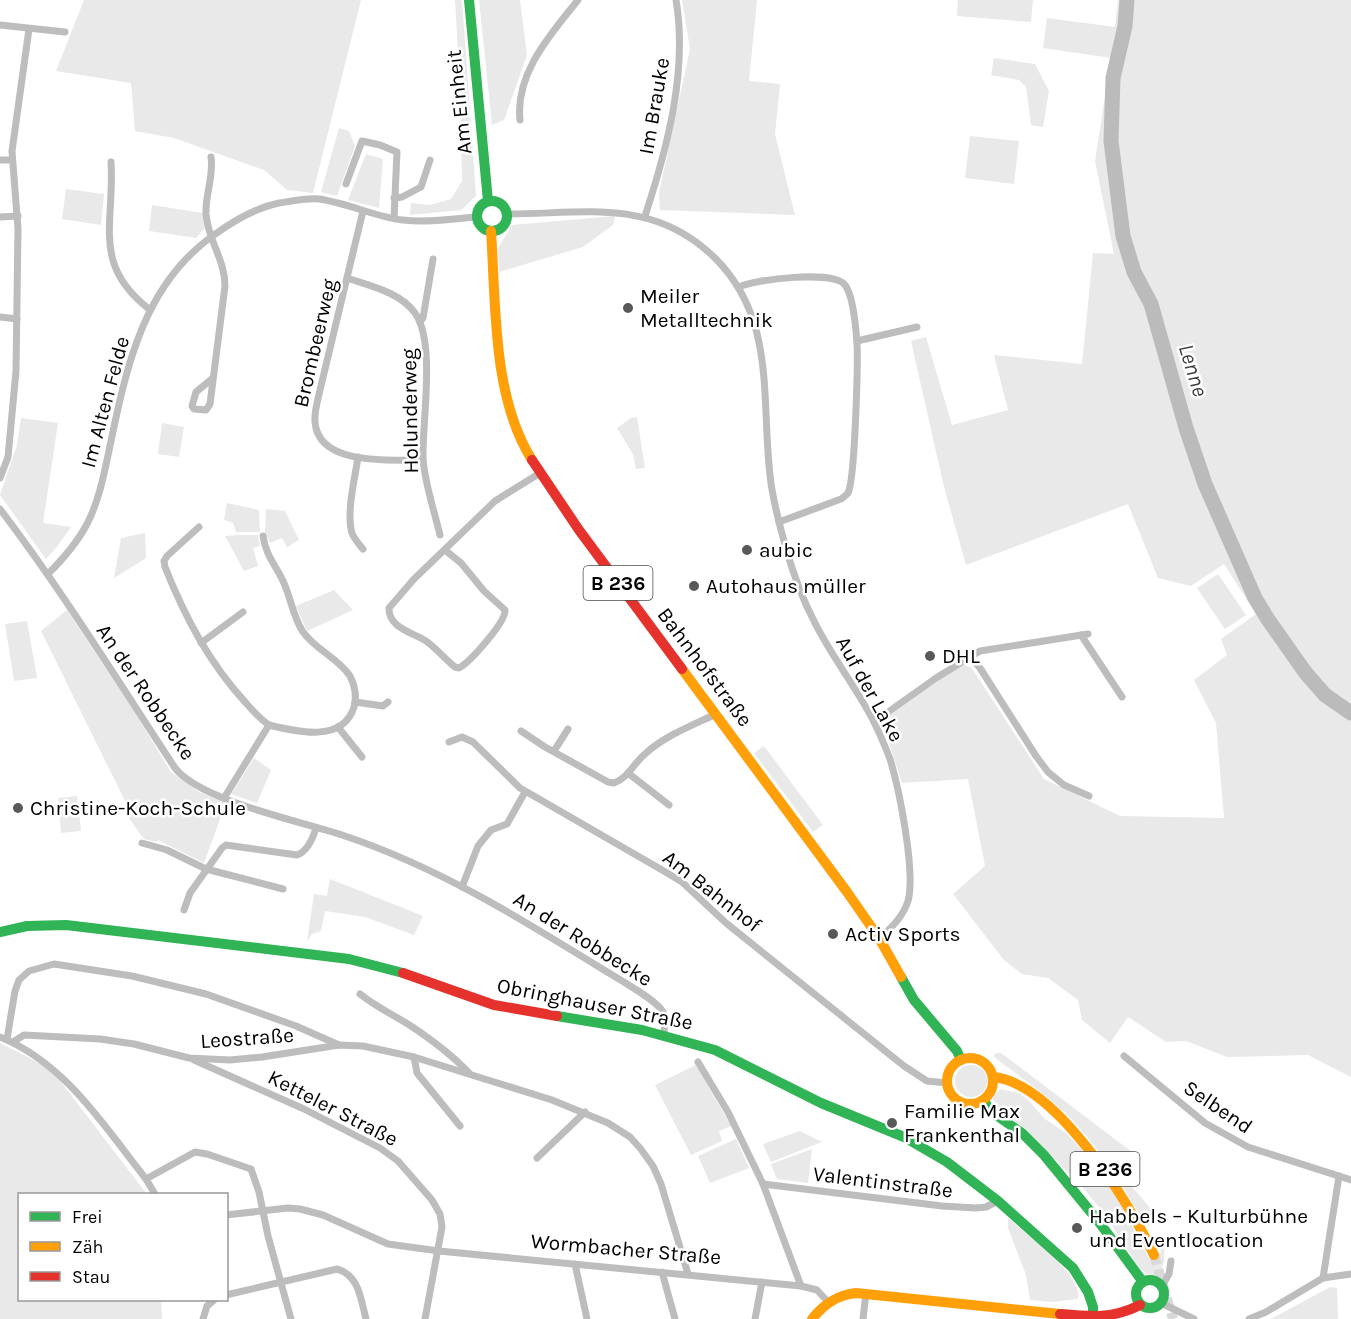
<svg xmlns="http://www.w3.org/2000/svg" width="1351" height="1319" viewBox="0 0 1351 1319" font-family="Karla,sans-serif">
<rect width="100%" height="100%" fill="#fff"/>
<g fill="#e9e9e9">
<polygon points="84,0 361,0 313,193 287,190 264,170 174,138 135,131 131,83 56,71"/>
<polygon points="455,0 462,0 476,196 461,210 410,215 411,203 430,205 451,199 462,181 460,88"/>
<polygon points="479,0 520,0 527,55 504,120 492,125"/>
<polygon points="682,0 757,0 749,81 780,84 775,134 795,215 660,210 659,193 690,49"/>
<polygon points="958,0 1033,0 1031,22 957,16"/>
<polygon points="1118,0 1351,0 1351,1077 1308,1055 1227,1057 1186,1041 1166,1042 1128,1017 1110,1043 1082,1020 1078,1000 1048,978 1022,974 1004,960 953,894 985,866 968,779 902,783 882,721 937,681 964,665 971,667 1044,779 1120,816 1224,818 1216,723 1194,680 1227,655 1221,639 1256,614 1224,564 1191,586 1158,578 1128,504 966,565 944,487 911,341 926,337 952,425 1008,410 994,355 1082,364 1093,253 1114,254 1095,161 1111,58 1043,48 1047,18 1115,27"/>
<polygon points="994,58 1035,64 1049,91 1043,127 1031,125 1026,87 1019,80 991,75"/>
<polygon points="339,128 349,131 355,146 337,196 321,192"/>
<polygon points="970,136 1019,141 1014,184 965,178"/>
<polygon points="366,154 383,159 379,208 348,200"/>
<polygon points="66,189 104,194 101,225 62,219"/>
<polygon points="152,205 203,213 205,228 196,238 149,231"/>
<polygon points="615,216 613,225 583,247 499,272 498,248 512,225"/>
<polygon points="637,417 645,468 636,469 633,454 617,428 631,418"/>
<polygon points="21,418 58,423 43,523 71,527 56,548 46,559 0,495 17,445"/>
<polygon points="162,423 184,427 179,457 158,454"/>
<polygon points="227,503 259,510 260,532 236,532 233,523 224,520"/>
<polygon points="266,509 285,511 299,540 287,547 282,538 270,543 265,532"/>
<polygon points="145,533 146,558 114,578 121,538"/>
<polygon points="240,535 258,535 260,546 253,548 258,566 244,571 225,536"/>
<polygon points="1218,574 1246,615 1225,629 1197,588"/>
<polygon points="334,590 353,610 307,631 296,606"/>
<polygon points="67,610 132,708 171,772 199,792 226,803 204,863 158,840 156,842 144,839 128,817 129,809 41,631"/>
<polygon points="27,621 37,678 14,681 5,624"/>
<polygon points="764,746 823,825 813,832 754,753"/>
<polygon points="254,758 271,770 257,803 231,794"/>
<polygon points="77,796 81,831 61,833 58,798"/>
<polygon points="330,879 423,916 414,935 365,917 325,911 321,931 312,934 307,941 314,894 327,896"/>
<polygon points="0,1043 51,1069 146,1193 143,1194 20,1194 20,1300 161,1300 162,1319 0,1319"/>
<path d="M996,1053H1001L1140,1158L1125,1179L1153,1211L1150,1225L1147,1227C1123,1186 1098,1144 1063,1111C1041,1091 1016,1074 993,1056Z"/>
<circle cx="971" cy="1081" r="16"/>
<polygon points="696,1065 731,1126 719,1131 722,1141 691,1155 655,1085"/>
<polygon points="1001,1089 1019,1093 1030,1102 1045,1119 1066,1133 1092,1161 1114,1191 1149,1259 1161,1253 1158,1243 1165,1240 1164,1262 1158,1276 1146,1274 1137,1264 1103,1212 1085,1190 1027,1130 998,1108 993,1099 994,1095"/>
<polygon points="800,1131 822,1142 771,1162 763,1144"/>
<polygon points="736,1139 749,1168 710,1183 698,1156"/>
<polygon points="812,1149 808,1183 777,1179 771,1164"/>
<path d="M1008,1218C1025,1233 1084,1276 1078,1299L1052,1302L1030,1300L1026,1275L1008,1228Z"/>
<polygon points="1330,1287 1337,1288 1338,1319 1271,1319"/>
</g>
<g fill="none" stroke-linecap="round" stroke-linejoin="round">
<polyline stroke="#bbb" stroke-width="15" points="1127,0 1125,26 1113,78 1111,141 1123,236 1134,272 1151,304 1186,428 1205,484 1255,598 1267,618 1305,672 1325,695 1351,713"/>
<polyline stroke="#d9d9d9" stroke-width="10" stroke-dasharray="10 5" stroke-linecap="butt" points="1154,1255 1173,1319"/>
<g stroke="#bdbdbd" stroke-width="7">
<polyline points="0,25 65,32"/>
<path d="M520,120C515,73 551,34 578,0"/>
<path d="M211,157C214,177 205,194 206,214C208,241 225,259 225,286L210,404L206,410L194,409L192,406L196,392L213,378"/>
<polyline points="0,160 12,160"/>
<path d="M111,162C115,223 91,264 149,309"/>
<polyline points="346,184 362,141 380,145 397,152 394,218"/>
<polyline points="394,198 402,197 421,187 430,160"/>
<path d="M363,211L320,390C318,400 314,411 315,422C318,466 391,460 423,460"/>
<path d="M507,214C585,214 653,197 715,258C776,319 761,397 770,475C772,498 779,522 785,545C792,570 802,598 814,621C831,656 855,685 873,720C879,732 885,746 890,759C899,788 916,873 908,901C903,917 892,928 879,938"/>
<path d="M645,216C667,149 688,71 676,0"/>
<polyline points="0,217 18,216"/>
<path d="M347,278C370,286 400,292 415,313C436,342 422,422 423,459C425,484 434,510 440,535"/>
<path d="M739,287C755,279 834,270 845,285C853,295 856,329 857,343C858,364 855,480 848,493C846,495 843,498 841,499L779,522"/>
<polyline points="0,317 17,319"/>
<polyline points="420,322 423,318 433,259"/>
<polyline points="857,341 917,327"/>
<path d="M358,457C355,478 346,513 352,533C354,539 359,544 363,549"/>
<polyline points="0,478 8,457 16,371 18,229 12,151 29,29"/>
<path d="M0,509C63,592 118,681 175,768C201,801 300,821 342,835C436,866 520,918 604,970C617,978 657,1000 663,1012C666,1019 664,1028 664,1035"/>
<path d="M199,527L167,556L164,561L165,567C185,617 209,663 246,703C253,711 260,719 269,725L224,798"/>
<path d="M263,536C266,556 275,564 283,581C291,598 293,617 303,632C316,650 338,658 350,676C355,685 357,697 354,707C343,743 297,732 269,725"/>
<path d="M445,550L461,563L484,591L505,610C506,622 470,662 459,668L455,667C445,659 437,649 426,641C414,633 388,628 389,608L414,579L495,501L540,473"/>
<path d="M48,574C63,559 77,543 87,524C100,499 105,469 111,441C127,364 145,283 214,235C233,221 255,208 279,203C292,201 306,198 319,199C348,203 375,217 403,220C427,223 452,219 476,217"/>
<polyline points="1081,635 1122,697"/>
<polyline points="201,643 243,612"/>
<polyline points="971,658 980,668 1036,756 1048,772 1064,785 1089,796"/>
<polyline points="355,702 383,706 388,702"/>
<polyline points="874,722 936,678 980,651 1088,634"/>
<polyline points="338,727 362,757"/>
<path d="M521,731L545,747L608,782L614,783C628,778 634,763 645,754C664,736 693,725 716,714"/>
<polyline points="449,742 462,737 473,742 520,788 669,874 682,882 726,923 904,1066 927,1081 947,1083"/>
<polyline points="554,751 568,729"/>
<polyline points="628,773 669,805"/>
<polyline points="142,843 167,850 206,869 283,889"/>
<polyline points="462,887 478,846 491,830 507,824 525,792"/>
<path d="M184,910L190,893L222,848L226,845L297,855C308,851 313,838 316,828"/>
<path d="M360,994C376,1007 394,1015 411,1026C432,1040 452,1055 469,1073"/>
<path d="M0,1037C65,1063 104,1126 146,1179L155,1194"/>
<polyline points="7,1039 15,991 19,980 29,971 54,964 132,976 206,994 296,1026 339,1045"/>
<polyline points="13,1042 24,1035 100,1039 134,1044 189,1058 230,1060 262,1057 339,1045 363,1046 414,1057 552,1100 608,1123 630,1137 640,1148 653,1166 661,1184 688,1274"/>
<polyline points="1124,1056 1205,1123 1248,1147 1351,1180"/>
<polyline points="414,1057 417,1073 460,1126"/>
<polyline points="194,1060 304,1109 380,1148 398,1161 432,1200 440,1214 442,1227 425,1319"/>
<polyline points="698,1062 728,1112 763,1184 801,1286"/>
<polyline points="537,1158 585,1112"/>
<polyline points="146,1179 195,1152 207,1154 251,1169 259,1192 268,1236 291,1319"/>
<polyline points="763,1184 942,1206 976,1208 986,1207 998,1201"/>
<polyline points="226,1215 288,1208 300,1209 323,1215 388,1244 439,1251 801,1286 817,1290 828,1302"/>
<polyline points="575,1264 587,1319"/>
<polyline points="662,1272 675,1319"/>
<polyline points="1323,1278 1339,1176"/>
<polyline points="1162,1286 1169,1274 1171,1261"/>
<path d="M226,1295L337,1269C359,1275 361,1300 366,1319"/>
<polyline points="1161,1303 1194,1319"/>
<polyline points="203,1319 207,1306 214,1300"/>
<polyline points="755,1319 762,1282"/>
<polyline points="863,1319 866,1293"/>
<polyline points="1249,1319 1266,1312 1323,1278 1351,1274"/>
</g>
<g stroke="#30b455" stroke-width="10">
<polyline points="469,0 488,201"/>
<circle cx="492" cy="216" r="15"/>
<polyline points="0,932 27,926 66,925 349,959 403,973"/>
<polyline points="901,977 914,1000 957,1051 961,1060"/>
<polyline points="557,1016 642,1030 715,1050 821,1103 904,1137 947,1162 998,1201 1073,1268 1088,1292 1093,1307 1093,1317"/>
<polyline points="983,1100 993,1113 1022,1133 1044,1155 1099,1222 1143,1282"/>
<circle cx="1150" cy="1294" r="14"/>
</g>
<g stroke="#ff9f0a" stroke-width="10">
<path d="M491,231C496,304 492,397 532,460"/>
<polyline points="682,669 847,892 879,938 901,977"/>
<circle cx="970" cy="1081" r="23"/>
<path d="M993,1077C1056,1083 1129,1202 1154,1255"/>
<path d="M812,1319C824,1304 837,1295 856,1293L1060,1314"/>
</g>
<g stroke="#e5322d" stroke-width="10">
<polyline points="532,460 579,530 682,669"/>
<polyline points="403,973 494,1005 557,1016"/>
<path d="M1060,1314C1092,1317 1112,1319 1140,1305"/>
</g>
</g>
<g fill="#595959" stroke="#fff" stroke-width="2">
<circle cx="628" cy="308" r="6"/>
<circle cx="747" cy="550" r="6"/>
<circle cx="694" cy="586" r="6"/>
<circle cx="930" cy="656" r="6"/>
<circle cx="18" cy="808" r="6"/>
<circle cx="833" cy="934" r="6"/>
<circle cx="892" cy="1123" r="6"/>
<circle cx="1077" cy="1228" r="6"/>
</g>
<g text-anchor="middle" stroke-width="5" stroke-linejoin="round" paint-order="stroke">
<g fill="#fff" stroke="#4c4c4c" stroke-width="1.5">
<rect x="583.5" y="566" width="69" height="34" rx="4.5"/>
<rect x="1070.5" y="1152" width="69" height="34" rx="4.5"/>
</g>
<g font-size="20" font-weight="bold" fill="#000">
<text x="618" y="590">B 236</text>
<text x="1105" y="1176">B 236</text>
</g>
<g font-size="21" fill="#000" stroke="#fff">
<text transform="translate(459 102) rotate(-96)" y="7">Am Einheit</text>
<text transform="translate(654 106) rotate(-80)" y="7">Im Brauke</text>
<text transform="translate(315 343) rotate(-77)" y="7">Brombeerweg</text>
<text transform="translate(105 402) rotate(-75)" y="7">Im Alten Felde</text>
<text transform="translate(410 411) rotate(-91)" y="7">Holunderweg</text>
<text transform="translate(705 667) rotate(53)" y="7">Bahnhofstraße</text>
<text transform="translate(870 689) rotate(61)" y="7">Auf der Lake</text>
<text transform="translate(146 692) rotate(56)" y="7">An der Robbecke</text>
<text transform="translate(712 891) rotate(38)" y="7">Am Bahnhof</text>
<text transform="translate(583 939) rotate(32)" y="7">An der Robbecke</text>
<text transform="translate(595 1004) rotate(11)" y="7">Obringhauser Straße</text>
<text transform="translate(247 1038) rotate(-4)" y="7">Leostraße</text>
<text transform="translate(1218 1107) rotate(34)" y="7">Selbend</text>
<text transform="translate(333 1108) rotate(27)" y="7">Ketteler Straße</text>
<text transform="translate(883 1182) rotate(7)" y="7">Valentinstraße</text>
<text transform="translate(626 1249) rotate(5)" y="7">Wormbacher Straße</text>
</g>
<g font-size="21" fill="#000" stroke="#fff" text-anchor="start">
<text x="640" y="303">Meiler<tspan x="640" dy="24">Metalltechnik</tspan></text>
<text x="759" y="557">aubic</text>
<text x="706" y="593">Autohaus müller</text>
<text x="942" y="663">DHL</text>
<text x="30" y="815">Christine-Koch-Schule</text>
<text x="845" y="941">Activ Sports</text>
<text x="904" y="1118">Familie Max<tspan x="904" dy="24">Frankenthal</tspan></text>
<text x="1089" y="1223">Habbels – Kulturbühne<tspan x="1089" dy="24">und Eventlocation</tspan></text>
</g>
<g font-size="22" font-style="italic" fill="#3f3f3f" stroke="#fff">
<text transform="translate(1194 370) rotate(73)" y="8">Lenne</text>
</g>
</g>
<rect x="18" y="1193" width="210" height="108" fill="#ffffff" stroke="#999999" stroke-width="1.5"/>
<rect x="30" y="1212" width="30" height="9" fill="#30b455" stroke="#999999" stroke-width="1.5"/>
<text x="72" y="1223" font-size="18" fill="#000000">Frei</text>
<rect x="30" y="1242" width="30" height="9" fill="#ff9f0a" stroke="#999999" stroke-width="1.5"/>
<text x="72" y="1253" font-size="18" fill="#000000">Zäh</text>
<rect x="30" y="1272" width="30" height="9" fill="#e5322d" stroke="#999999" stroke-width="1.5"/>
<text x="72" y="1283" font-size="18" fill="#000000">Stau</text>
</svg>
